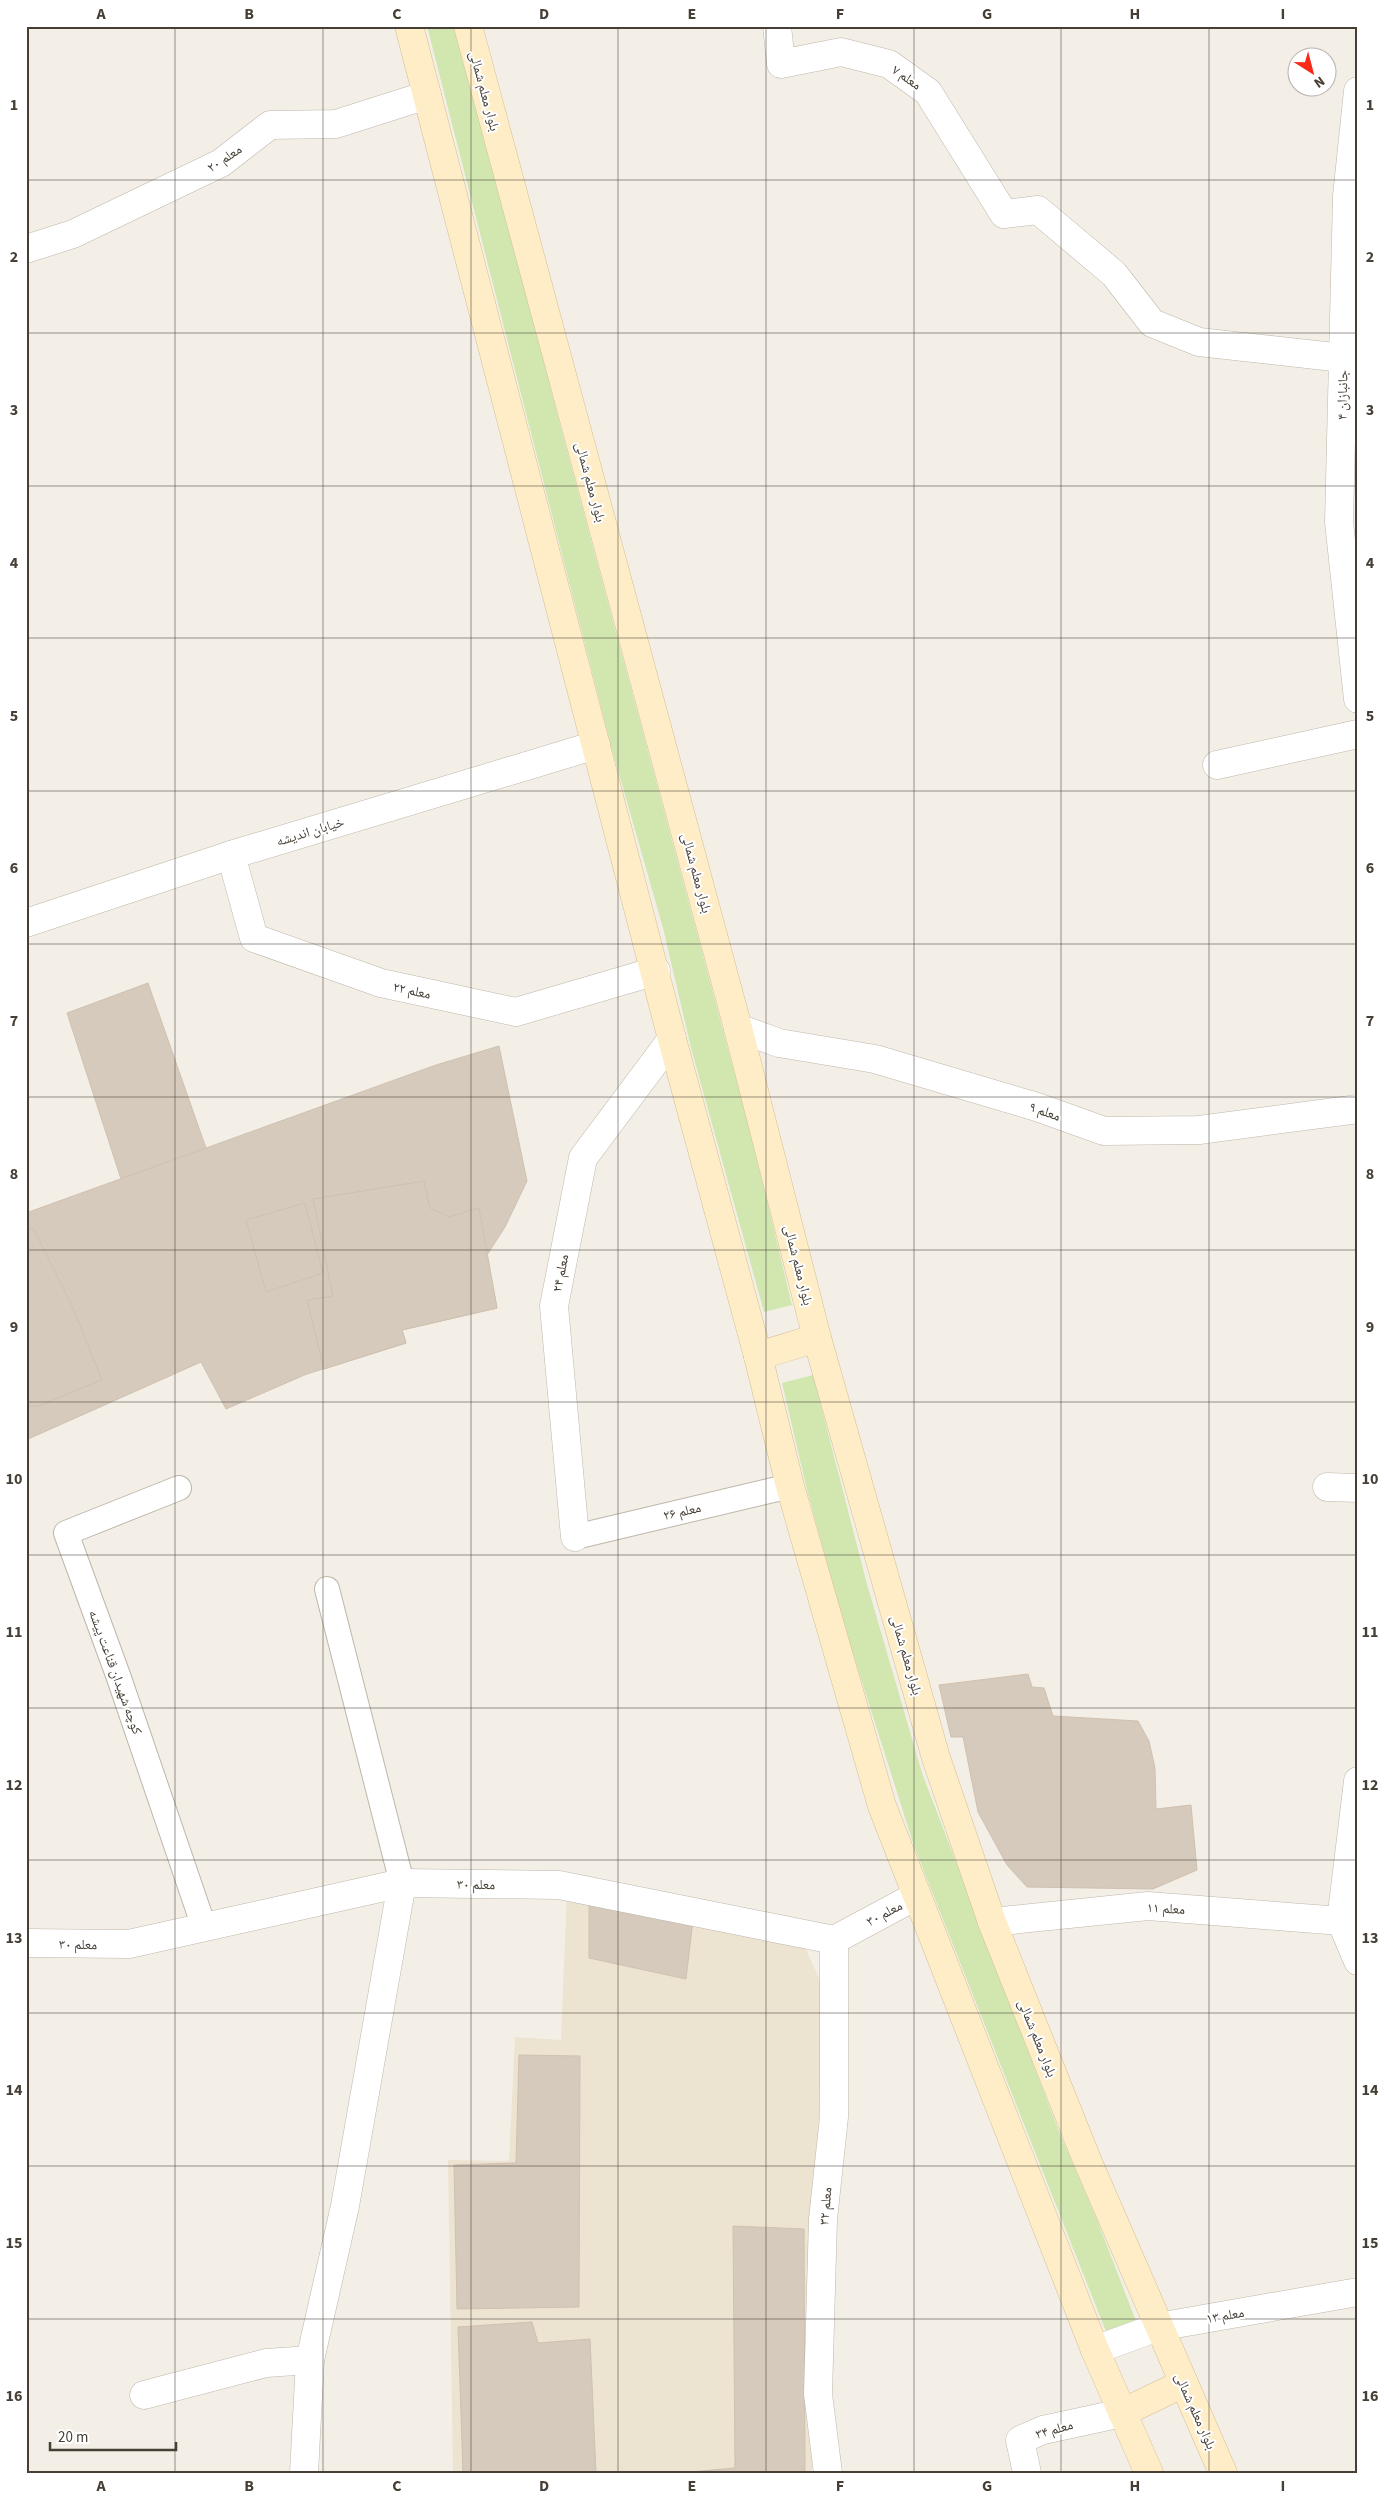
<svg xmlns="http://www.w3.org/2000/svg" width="1384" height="2499" viewBox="0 0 1384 2499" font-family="'Source Sans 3','Noto Naskh Arabic',sans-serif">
<rect width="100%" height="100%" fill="#f3efe7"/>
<polygon fill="#ece3d1" points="567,1891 801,1939 824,1989 819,2114 812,2473 453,2473 448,2160 509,2161 515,2037 561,2040"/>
<g fill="#d2e7b0">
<polygon points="427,26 457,26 562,432 751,1134 792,1305 764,1312 691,1048 663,928 611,746"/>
<polygon points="813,1375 867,1584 922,1773 1058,2129 1097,2220 1136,2321 1107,2334 914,1846 843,1622 807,1490 782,1383"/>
</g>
<g fill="#d5cabc" stroke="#d0c1b0">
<polygon points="148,983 206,1148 121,1179 67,1013"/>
<polygon points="499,1046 527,1181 505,1227 487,1255 497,1308 402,1330 406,1343 307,1374 226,1409 201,1362 26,1440 26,1213 436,1065"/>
<polygon points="424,1181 430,1208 449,1217 479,1208 497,1308 402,1330 406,1343 324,1369 307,1300 333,1296 313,1199"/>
<polygon points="305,1203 323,1273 266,1292 246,1220"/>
<polygon points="33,1228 72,1306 102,1380 38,1406 26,1406 26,1231"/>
<polygon points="1028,1674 1032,1687 1044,1688 1053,1716 1138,1721 1149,1741 1155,1768 1156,1809 1191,1805 1197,1870 1153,1889 1027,1887 1007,1865 978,1812 963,1737 951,1737 939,1685"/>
<polygon points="589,1897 693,1920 686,1979 589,1958"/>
<polygon points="519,2055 580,2056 579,2307 457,2309 454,2165 516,2163"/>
<polygon points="733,2226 804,2229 805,2473 679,2473 735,2468"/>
<polygon points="532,2322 538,2343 590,2339 596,2473 463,2473 458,2327"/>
</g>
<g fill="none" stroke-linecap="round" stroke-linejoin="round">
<defs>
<g id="service">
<polyline points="179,1488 66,1533 119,1678 204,1927"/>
<polyline points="575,1537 790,1486"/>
<polyline points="327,1589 402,1883"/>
</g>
<g id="minor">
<polyline points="777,26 781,64 841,52 889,64 928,92 1004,214 1038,210 1114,274 1152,323 1199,342 1343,358"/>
<polyline points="1358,91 1347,196 1339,522 1358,699"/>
<polyline points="26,249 73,234 221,163 270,125 336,124 427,95"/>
<polyline points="1217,765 1358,734"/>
<polyline points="231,855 254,938 381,983 516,1012 656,971"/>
<polyline points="738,1028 779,1043 875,1059 1037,1107 1104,1131 1199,1130 1358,1109"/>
<polyline points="1327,1487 1358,1488"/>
<polyline points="575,1537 554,1306 583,1158 672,1039"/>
<polyline points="1358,1781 1341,1921 1358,1961"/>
<polyline points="992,1922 1148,1906 1341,1921 1358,1920"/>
<polyline points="26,1943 129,1944 402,1883 559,1885 834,1940 916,1896"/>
<polyline points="1095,2350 1158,2327 1358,2292"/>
<polyline points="144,2395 266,2363 310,2360"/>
<polyline points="304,2473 310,2360 345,2206 402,1883"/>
<polyline points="828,2473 818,2394 823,2219 834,2117 834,1940"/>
<polyline points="1027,2473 1020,2440 1043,2430 1122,2413"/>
</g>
<polyline id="tertiary" points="26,923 231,855 596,745"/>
<g id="secondary">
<polyline points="409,26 672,1039 758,1356 790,1486 882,1806 1095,2350 1149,2473"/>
<polyline points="468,26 738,1028 817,1338 936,1758 992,1922 1087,2160 1223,2473"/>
<polyline points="758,1356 817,1338"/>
<polyline points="1122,2413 1184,2383"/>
</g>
</defs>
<use href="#service" stroke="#bfb6aa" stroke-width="26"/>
<use href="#minor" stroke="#bfb6aa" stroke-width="29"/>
<use href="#tertiary" stroke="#bfb6aa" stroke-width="29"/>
<use href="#secondary" stroke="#d3bf97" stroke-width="29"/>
<use href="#service" stroke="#fff" stroke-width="24"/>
<use href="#minor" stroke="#fff" stroke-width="28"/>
<use href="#tertiary" stroke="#fff" stroke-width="28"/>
<use href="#secondary" stroke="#feedc6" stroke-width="28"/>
</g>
<path fill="none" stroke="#463f36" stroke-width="1" stroke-opacity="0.55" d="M175,26V2473M323,26V2473M471,26V2473M618,26V2473M766,26V2473M914,26V2473M1061,26V2473M1209,26V2473M26,180H1358M26,333H1358M26,486H1358M26,638H1358M26,791H1358M26,944H1358M26,1097H1358M26,1250H1358M26,1402H1358M26,1555H1358M26,1708H1358M26,1860H1358M26,2013H1358M26,2166H1358M26,2319H1358"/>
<g text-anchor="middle" stroke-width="4" stroke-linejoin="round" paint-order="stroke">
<g font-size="14" fill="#463f36" stroke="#fff">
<text transform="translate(907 77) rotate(35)" y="5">معلم ۷</text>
<text transform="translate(485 91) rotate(75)" y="5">بلوار معلم شمالی</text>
<text transform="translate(224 158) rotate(-34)" y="5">معلم ۲۰</text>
<text transform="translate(1342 395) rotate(-89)" y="5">جانبازان ۴</text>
<text transform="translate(591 482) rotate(75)" y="5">بلوار معلم شمالی</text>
<text transform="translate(310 831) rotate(-17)" y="5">خیابان اندیشه</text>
<text transform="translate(697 873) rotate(75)" y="5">بلوار معلم شمالی</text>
<text transform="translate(412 990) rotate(12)" y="5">معلم ۲۲</text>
<text transform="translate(1045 1111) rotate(19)" y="5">معلم ۹</text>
<text transform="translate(799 1265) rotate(76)" y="5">بلوار معلم شمالی</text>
<text transform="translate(560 1273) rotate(-79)" y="5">معلم ۲۴</text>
<text transform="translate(682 1511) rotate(-13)" y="5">معلم ۲۶</text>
<text transform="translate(907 1655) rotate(74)" y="5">بلوار معلم شمالی</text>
<text transform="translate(116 1672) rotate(70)" y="5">کوچه شهیدان قناعت پیشه</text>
<text transform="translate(476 1884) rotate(1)" y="5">معلم ۳۰</text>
<text transform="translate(1166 1908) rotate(3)" y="5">معلم ۱۱</text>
<text transform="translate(884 1913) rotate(-28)" y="5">معلم ۳۰</text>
<text transform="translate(78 1944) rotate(1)" y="5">معلم ۳۰</text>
<text transform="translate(1038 2038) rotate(68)" y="5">بلوار معلم شمالی</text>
<text transform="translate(825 2206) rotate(-85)" y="5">معلم ۳۲</text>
<text transform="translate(1225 2315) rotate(-10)" y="5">معلم ۱۳</text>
<text transform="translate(1196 2411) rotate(66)" y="5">بلوار معلم شمالی</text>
<text transform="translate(1054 2429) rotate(-16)" y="5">معلم ۳۴</text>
</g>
</g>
<rect width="1384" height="2499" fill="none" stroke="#ffffff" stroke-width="55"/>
<g transform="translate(1312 72) rotate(144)"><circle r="24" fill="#ffffff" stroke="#b5b2af"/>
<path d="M0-4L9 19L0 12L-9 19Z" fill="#f82b19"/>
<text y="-8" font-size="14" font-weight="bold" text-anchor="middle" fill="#463f36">N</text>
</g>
<path d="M50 2442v8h126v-8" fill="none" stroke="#463f36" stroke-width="2.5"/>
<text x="58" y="2442" font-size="15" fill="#463f36" stroke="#ffffff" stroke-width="4" paint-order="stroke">20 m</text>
<rect x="28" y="28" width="1328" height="2444" fill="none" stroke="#463f36" stroke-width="2"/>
<g font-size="16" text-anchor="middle" font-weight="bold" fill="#463f36">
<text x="101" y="19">A</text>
<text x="249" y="19">B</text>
<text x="397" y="19">C</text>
<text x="544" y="19">D</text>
<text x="692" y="19">E</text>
<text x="840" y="19">F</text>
<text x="987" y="19">G</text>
<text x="1135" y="19">H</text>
<text x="1283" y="19">I</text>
<text x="14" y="110">1</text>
<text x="1370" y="110">1</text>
<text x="14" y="262">2</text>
<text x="1370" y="262">2</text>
<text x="14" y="415">3</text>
<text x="1370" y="415">3</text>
<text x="14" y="568">4</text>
<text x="1370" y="568">4</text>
<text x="14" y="721">5</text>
<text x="1370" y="721">5</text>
<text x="14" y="873">6</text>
<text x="1370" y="873">6</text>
<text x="14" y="1026">7</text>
<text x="1370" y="1026">7</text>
<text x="14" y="1179">8</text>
<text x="1370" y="1179">8</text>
<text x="14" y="1332">9</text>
<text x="1370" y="1332">9</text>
<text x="14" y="1484">10</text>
<text x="1370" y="1484">10</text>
<text x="14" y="1637">11</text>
<text x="1370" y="1637">11</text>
<text x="14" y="1790">12</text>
<text x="1370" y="1790">12</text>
<text x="14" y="1943">13</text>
<text x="1370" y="1943">13</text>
<text x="14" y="2095">14</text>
<text x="1370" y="2095">14</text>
<text x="14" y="2248">15</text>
<text x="1370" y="2248">15</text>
<text x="14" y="2401">16</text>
<text x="1370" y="2401">16</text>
<text x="101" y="2491">A</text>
<text x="249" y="2491">B</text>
<text x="397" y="2491">C</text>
<text x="544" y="2491">D</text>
<text x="692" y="2491">E</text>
<text x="840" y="2491">F</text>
<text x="987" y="2491">G</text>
<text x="1135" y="2491">H</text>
<text x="1283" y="2491">I</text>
</g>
</svg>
